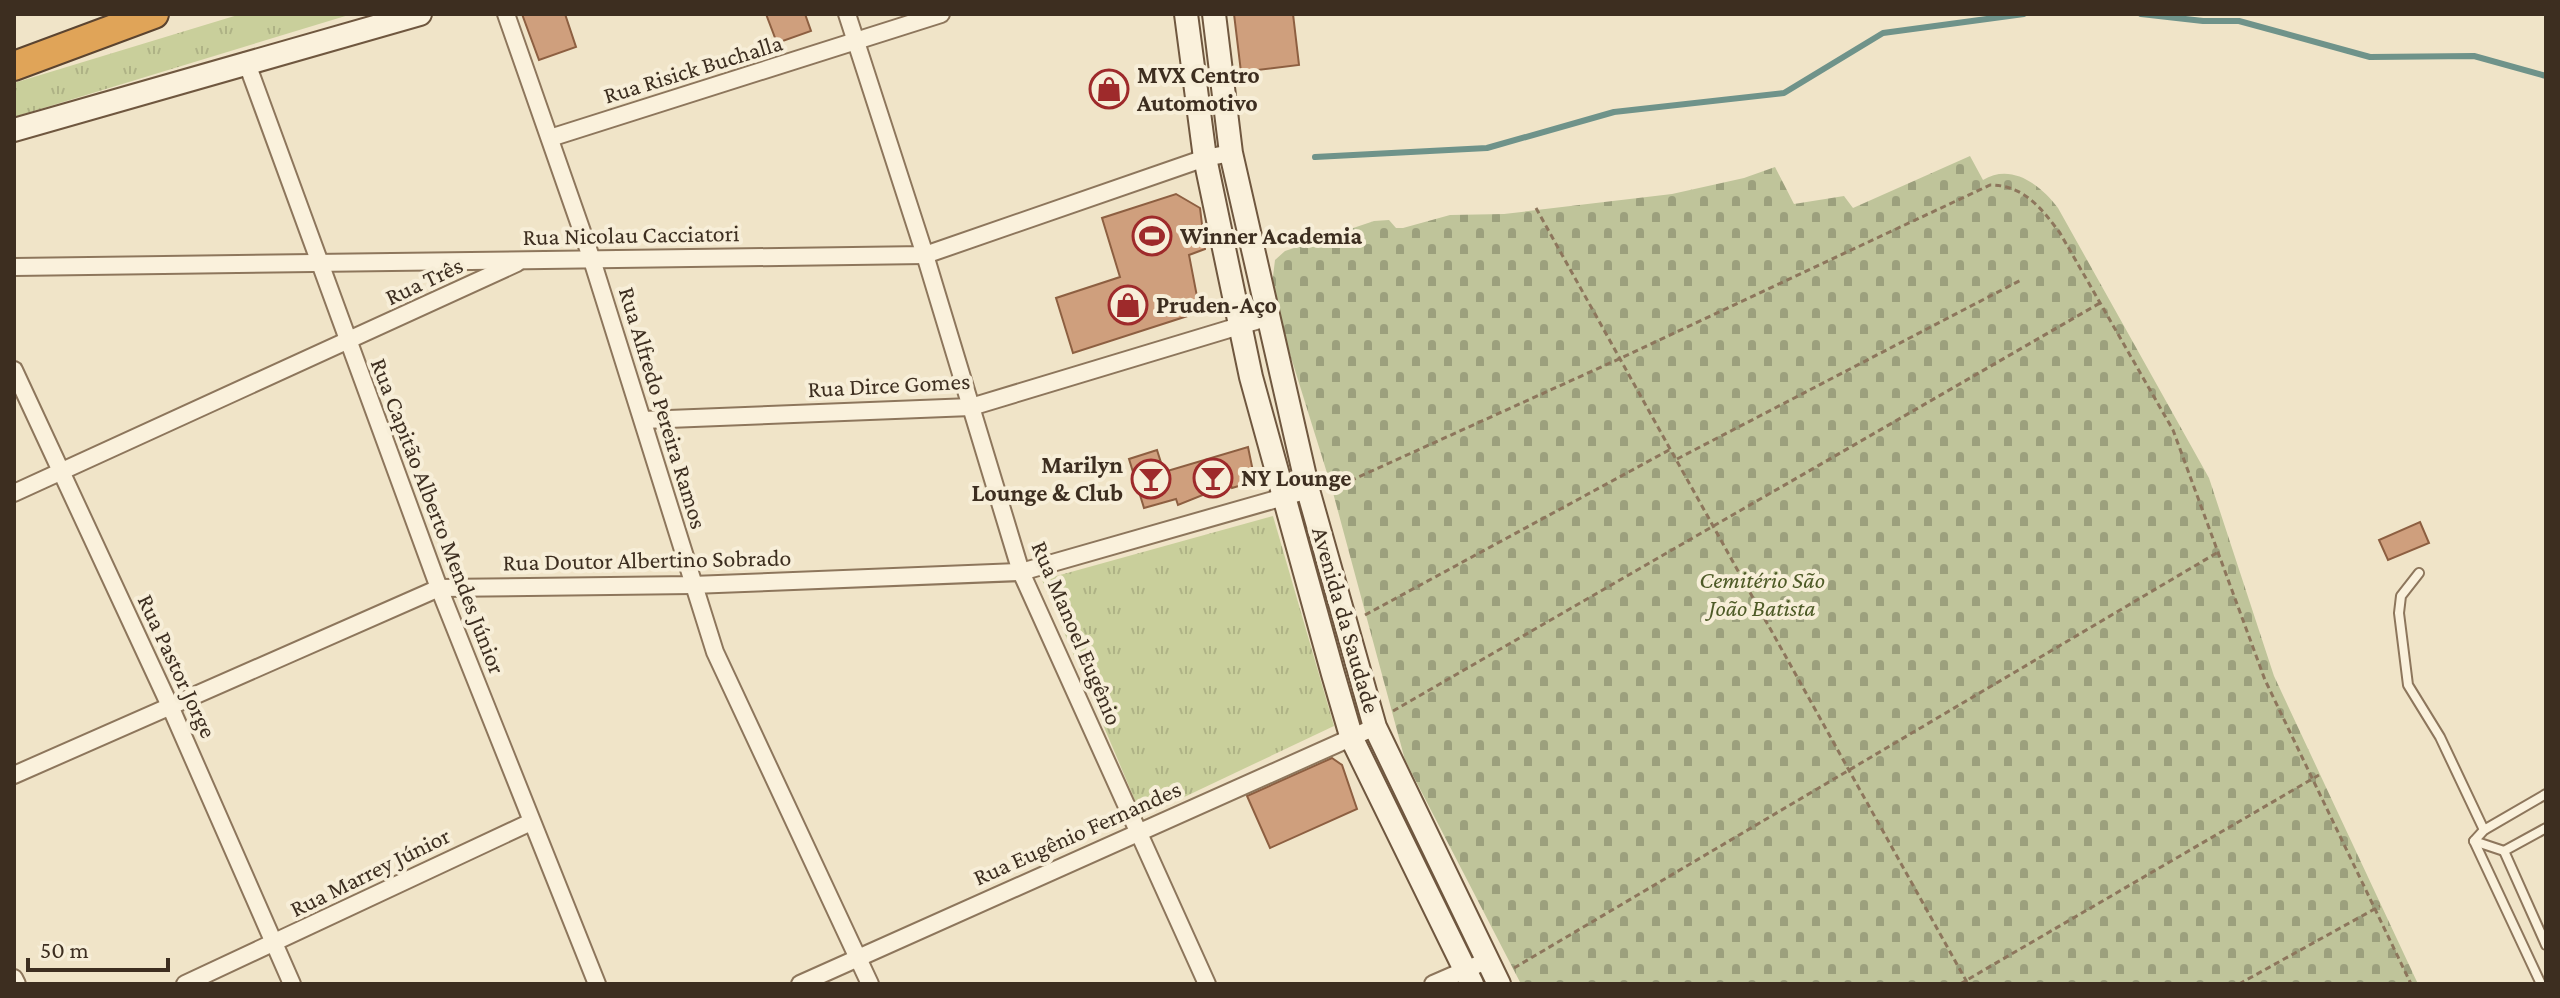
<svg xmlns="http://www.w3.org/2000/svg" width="2560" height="998" viewBox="0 0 2560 998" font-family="'Crimson Pro',serif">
<defs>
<pattern id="grass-tufts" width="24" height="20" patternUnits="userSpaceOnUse" patternTransform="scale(2)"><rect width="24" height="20" fill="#c9cf9b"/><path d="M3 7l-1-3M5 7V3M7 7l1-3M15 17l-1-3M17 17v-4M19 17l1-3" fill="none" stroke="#aeb285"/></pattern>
<pattern id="cemetery-stones" width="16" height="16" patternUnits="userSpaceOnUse" patternTransform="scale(2)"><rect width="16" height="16" fill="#bfc49a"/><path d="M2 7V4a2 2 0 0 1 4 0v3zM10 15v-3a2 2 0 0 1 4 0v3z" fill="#9ca07d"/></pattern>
</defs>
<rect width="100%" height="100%" fill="#f0e4c8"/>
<g fill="url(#grass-tufts)">
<polygon points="241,14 352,14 14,117 14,83"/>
<polygon points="1273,516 1334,726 1142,817 1042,580"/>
</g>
<path fill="url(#cemetery-stones)" d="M1970,156L1983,180C2011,163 2040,184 2058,208L2209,478L2274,676L2418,984H1521L1405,760L1332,489L1271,293L1275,260L1285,251L1374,221L1389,220L1396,228H1403L1450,215L1504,214L1672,194L1744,178L1775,167L1794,204L1844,196L1853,208Z"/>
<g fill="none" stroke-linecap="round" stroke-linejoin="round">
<g stroke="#6f938a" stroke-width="6">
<polyline points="2141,14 2203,21 2239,21 2370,57 2474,56 2546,76"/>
<polyline points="1315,157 1487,148 1614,112 1784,93 1883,33 2024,14"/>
</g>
</g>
<g fill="#cf9f7d" stroke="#8d5f41" stroke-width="2">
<polygon points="522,14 565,14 576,47 539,60"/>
<polygon points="766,14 805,14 811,31 777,43"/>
<polygon points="1234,14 1293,14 1299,65 1241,72"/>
<polygon points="1176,194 1200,208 1205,249 1189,255 1200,312 1073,353 1056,298 1120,277 1102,218"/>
<polygon points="1248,447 1255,481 1232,488 1230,484 1178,505 1176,499 1144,508 1129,459 1157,450 1164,472"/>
<polygon points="2420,522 2429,543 2388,560 2379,540"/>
<polygon points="1332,758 1342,765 1357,809 1270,848 1247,796"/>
</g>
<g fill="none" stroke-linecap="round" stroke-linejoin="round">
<defs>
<g id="lane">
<polyline points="2419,573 2401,596 2399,613 2408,685 2440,737 2484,830"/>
<polyline points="2546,828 2504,851 2546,945"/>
<polyline points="2474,841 2504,851"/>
<polyline points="2541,984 2474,841 2484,830 2546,794"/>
</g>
<g id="street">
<polyline points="506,14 592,260 715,652 870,984"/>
<polyline points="847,14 925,255 1021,572 1207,984"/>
<polyline points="246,61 439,588 597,984"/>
<polyline points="550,138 941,14"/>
<polyline points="14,267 925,255 1205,158 1231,153"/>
<polyline points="14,370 170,706 292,984"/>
<polyline points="643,420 971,407 1269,317"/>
<polyline points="14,493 517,263"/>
<polyline points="14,775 439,588 692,585 1021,572 1308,490"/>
<polyline points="14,978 17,984"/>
<polyline points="185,984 531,822"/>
<polyline points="800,984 1375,727"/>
<polyline points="1433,984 1486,961"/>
</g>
<g id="secondary">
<polyline points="1186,14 1205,158 1251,377 1333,674 1352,739 1472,984"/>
<polyline points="1214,14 1231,153 1308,490 1375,727 1499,984"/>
<polyline points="14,130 420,14"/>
</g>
<polyline id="highway" points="14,66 154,14"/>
</defs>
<use href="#lane" stroke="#8d765c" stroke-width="12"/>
<use href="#street" stroke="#8d765c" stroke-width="20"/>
<use href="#secondary" stroke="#6f573f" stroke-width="26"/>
<use href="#highway" stroke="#5b4430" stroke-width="32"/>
<g stroke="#8d765c" stroke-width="3" stroke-dasharray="6 4" stroke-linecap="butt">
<polyline points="1536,208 1968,984"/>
<polyline points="1677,459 2021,280"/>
<path d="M1332,489L1621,358L1990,185C2024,185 2041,208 2060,233L2173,430L2265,680L2411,984"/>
<polyline points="1365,615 1671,449"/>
<polyline points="1393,711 2100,303"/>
<polyline points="1514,968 2220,551"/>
<polyline points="1960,984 2319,775"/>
<polyline points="2239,984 2380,906"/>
</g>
<use href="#lane" stroke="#faf1dc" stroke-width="8"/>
<use href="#street" stroke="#faf1dc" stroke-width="16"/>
<use href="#secondary" stroke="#faf1dc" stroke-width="22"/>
<use href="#highway" stroke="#e0a458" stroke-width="28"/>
</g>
<defs>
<symbol id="shop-ring" viewBox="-11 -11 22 22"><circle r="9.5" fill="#f7eed8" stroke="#9e2a2b" stroke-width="1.5"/><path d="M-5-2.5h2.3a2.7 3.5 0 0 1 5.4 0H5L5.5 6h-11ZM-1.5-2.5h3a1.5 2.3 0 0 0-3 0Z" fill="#9e2a2b"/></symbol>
<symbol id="stadium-ring" viewBox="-11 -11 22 22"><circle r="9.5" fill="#f7eed8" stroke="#9e2a2b" stroke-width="1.5"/><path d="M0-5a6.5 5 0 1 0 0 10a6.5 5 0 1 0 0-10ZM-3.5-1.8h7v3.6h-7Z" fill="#9e2a2b"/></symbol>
<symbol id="bar-ring" viewBox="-11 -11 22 22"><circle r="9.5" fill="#f7eed8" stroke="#9e2a2b" stroke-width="1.5"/><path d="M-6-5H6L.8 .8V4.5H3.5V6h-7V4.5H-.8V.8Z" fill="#9e2a2b"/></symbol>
</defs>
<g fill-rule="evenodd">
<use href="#shop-ring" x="1087" y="67" width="44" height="44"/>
<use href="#stadium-ring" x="1130" y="214" width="44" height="44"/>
<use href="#shop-ring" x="1106" y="283" width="44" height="44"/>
<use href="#bar-ring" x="1191" y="456" width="44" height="44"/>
<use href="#bar-ring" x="1129" y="457" width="44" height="44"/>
</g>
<g text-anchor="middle" stroke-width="8" stroke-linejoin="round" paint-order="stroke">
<g font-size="24" fill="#3d2e20" stroke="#f7eed8">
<text transform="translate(693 69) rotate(-17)" y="8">Rua Risick Buchalla</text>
<text transform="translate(631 235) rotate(-1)" y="8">Rua Nicolau Cacciatori</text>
<text transform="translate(424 281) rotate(-25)" y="8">Rua Três</text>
<text transform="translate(889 385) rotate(-3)" y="8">Rua Dirce Gomes</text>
<text transform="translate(663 408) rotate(73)" y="8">Rua Alfredo Pereira Ramos</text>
<text transform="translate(438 516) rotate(69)" y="8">Rua Capitão Alberto Mendes Júnior</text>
<text transform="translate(647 560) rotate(-1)" y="8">Rua Doutor Albertino Sobrado</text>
<text transform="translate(1346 620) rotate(74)" y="8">Avenida da Saudade</text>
<text transform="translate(1077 633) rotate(67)" y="8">Rua Manoel Eugênio</text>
<text transform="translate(177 666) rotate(65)" y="8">Rua Pastor Jorge</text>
<text transform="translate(1077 833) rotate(-24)" y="8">Rua Eugênio Fernandes</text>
<text transform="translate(370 872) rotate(-26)" y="8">Rua Marrey Júnior</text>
</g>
<g font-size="24" font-weight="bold" fill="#3d2e20" stroke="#f7eed8" text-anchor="start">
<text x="1137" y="83">MVX Centro<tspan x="1137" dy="28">Automotivo</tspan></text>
<text x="1180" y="244">Winner Academia</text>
<text x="1156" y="313">Pruden-Aço</text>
<text x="1123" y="473" text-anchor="end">Marilyn<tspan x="1123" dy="28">Lounge &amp; Club</tspan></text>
<text x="1241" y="486">NY Lounge</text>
</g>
<g font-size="24" font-style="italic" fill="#4d5a26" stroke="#f7eed8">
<text x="1762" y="588">Cemitério São<tspan x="1762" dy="28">João Batista</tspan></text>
</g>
</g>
<rect width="2560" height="998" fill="none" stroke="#3d2e20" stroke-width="32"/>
<path d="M28 958v12h140v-12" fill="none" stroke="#3d2e20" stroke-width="4"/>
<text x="40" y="958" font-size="24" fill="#3d2e20" stroke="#f7eed8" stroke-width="6" paint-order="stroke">50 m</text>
</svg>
